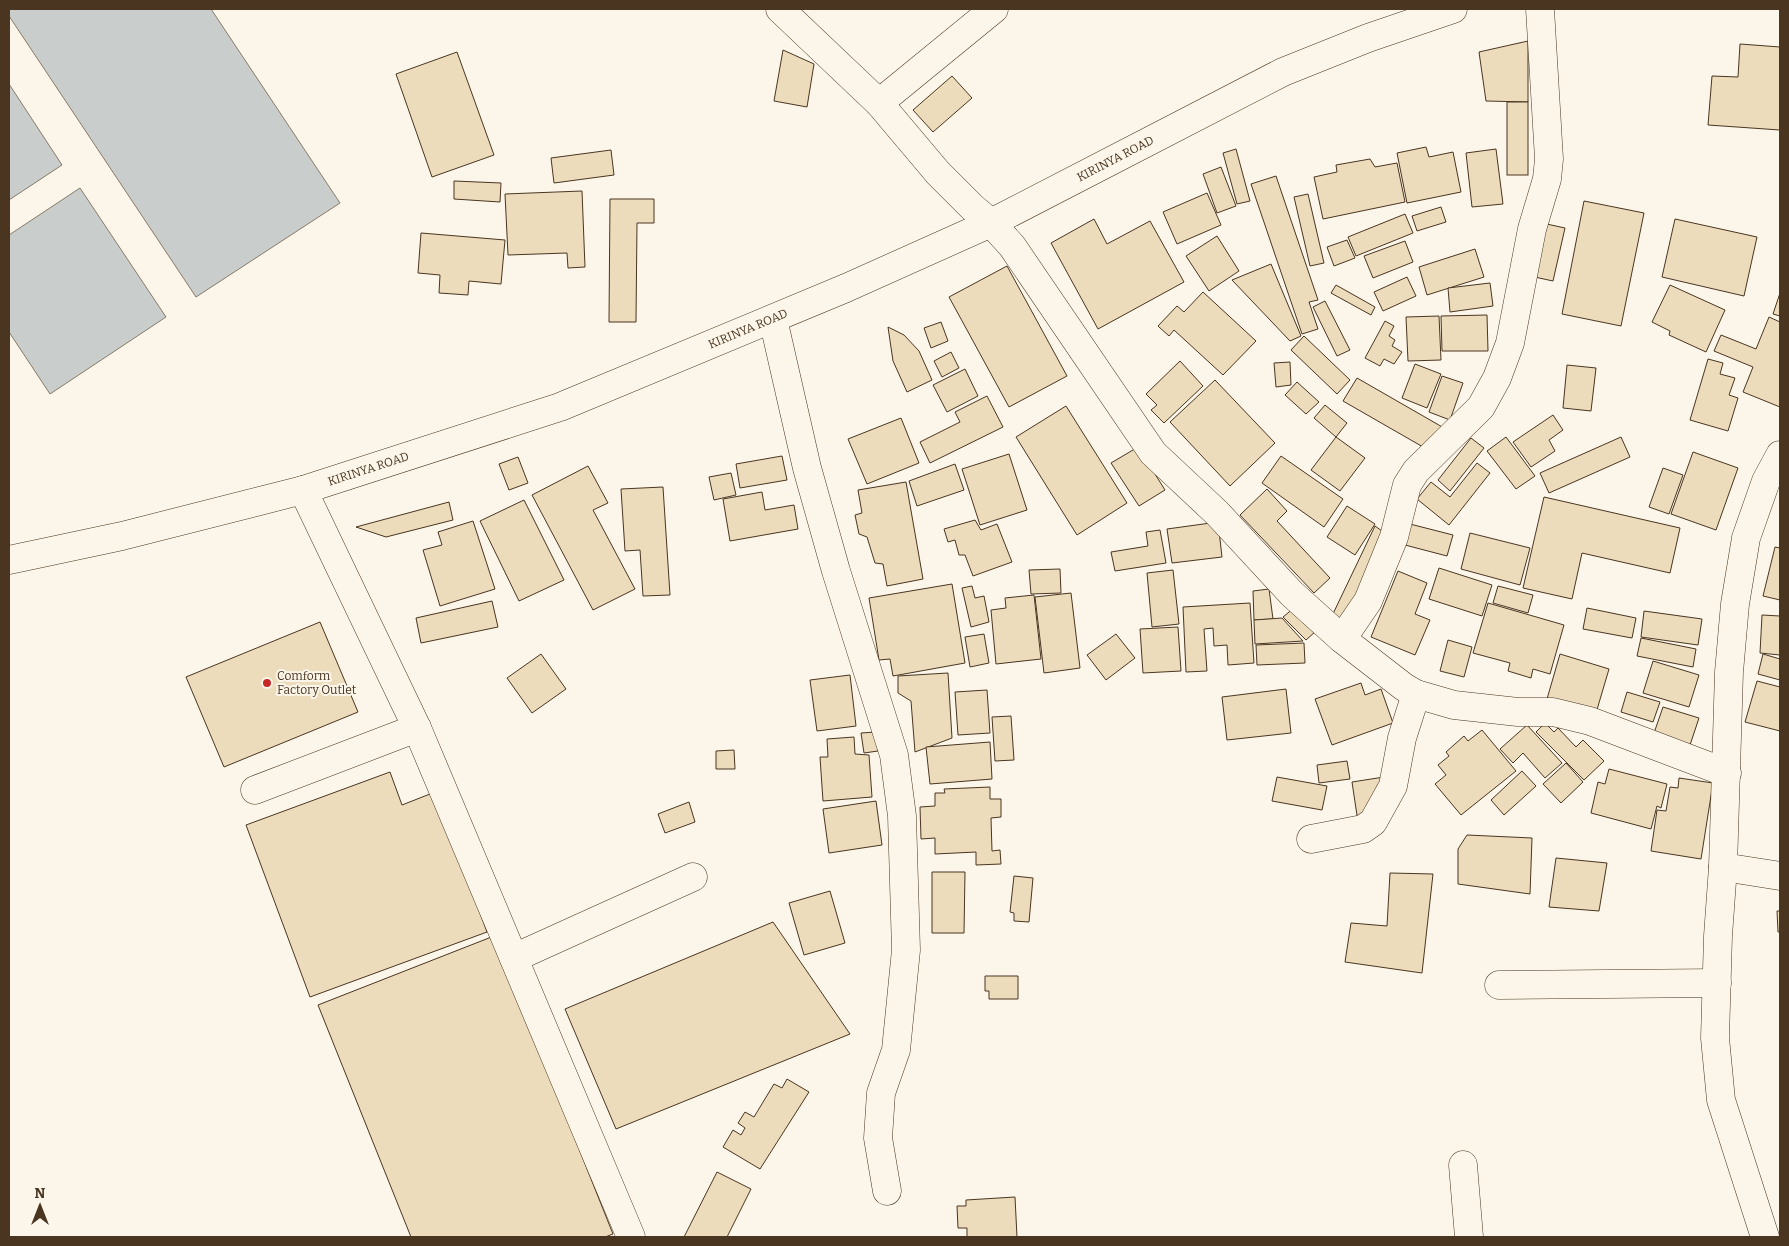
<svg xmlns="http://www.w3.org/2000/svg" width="1789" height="1246" viewBox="0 0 1789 1246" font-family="Bitter,serif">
<rect width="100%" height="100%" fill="#fbf6e9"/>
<g fill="#c9cecd" stroke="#887966">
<polygon points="9,9 211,9 340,203 196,297 9,16"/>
<polygon points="9,84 62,165 9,200"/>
<polygon points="80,188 166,317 50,394 9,332 9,235"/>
</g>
<g fill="#ecdcbc" stroke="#4a3520">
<polygon points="1528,41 1528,102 1486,101 1479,52"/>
<polygon points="1740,44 1780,47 1780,130 1708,125 1712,76 1738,77"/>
<polygon points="783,50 814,64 807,107 774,101"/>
<polygon points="457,52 494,155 432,177 396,74"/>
<polygon points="952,76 972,98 933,132 913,110"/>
<rect x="1507" y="102" width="21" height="73"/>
<polygon points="1426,147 1429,157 1453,152 1461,192 1407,203 1397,153"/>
<polygon points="1236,149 1250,201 1237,204 1223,153"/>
<polygon points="1496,149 1503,204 1472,207 1466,153"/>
<polygon points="611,150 614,175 554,183 551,158"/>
<polygon points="1370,159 1375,167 1397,163 1405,202 1323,219 1314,177 1337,172 1336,165"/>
<polygon points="1221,167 1236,206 1217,213 1203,174"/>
<polygon points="1276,176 1318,300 1309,302 1318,329 1302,334 1251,184"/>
<polygon points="454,181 501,183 500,202 454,199"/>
<polygon points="582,191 585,267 568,268 567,253 508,255 505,194"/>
<polygon points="1207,193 1221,225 1177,244 1163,212"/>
<polygon points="1308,194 1324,263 1310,266 1294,197"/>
<polygon points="610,199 654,199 654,223 637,223 636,322 609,322"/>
<polygon points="1584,201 1644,213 1621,326 1562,314"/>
<polygon points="1441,207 1446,222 1417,231 1412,216"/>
<polygon points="1405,214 1413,233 1356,256 1348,237"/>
<polygon points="1094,219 1107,244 1150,221 1184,282 1098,329 1051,243"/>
<polygon points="1675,219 1757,237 1744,296 1662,277"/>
<polygon points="1542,223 1565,228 1553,281 1530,276"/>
<polygon points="421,233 505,240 501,284 469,281 468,295 439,293 440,275 418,273"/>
<polygon points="1217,236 1239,271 1209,291 1186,256"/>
<polygon points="1347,240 1355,258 1334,266 1327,247"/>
<polygon points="1405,241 1413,262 1373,278 1364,256"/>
<polygon points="1475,249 1484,277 1427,295 1419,267"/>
<polygon points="1271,264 1301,336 1290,341 1232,280"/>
<polygon points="1007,266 1067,376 1009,407 949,297"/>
<polygon points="1407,277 1416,296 1383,311 1374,292"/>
<polygon points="1490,283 1493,306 1450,312 1448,288"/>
<polygon points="1336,285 1375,307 1371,315 1331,293"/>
<polygon points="1670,285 1725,310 1706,352 1669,335 1670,331 1652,322"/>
<polygon points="1203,292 1256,341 1223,375 1174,330 1169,336 1158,326 1177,306 1184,312"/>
<polygon points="1780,293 1780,316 1773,314"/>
<polygon points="1325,301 1350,350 1337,356 1313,307"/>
<polygon points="1487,315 1488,351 1442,351 1441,316"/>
<polygon points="1439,316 1441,360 1408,361 1406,317"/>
<polygon points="1769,317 1780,322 1780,407 1743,392 1753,367 1714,351 1721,335 1756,349"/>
<polygon points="1385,321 1394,326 1389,336 1395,340 1392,346 1402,352 1394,364 1384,359 1380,366 1365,358"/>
<polygon points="941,322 948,341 931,348 924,328"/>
<polygon points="888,327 904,335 919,351 932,380 907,392 893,361"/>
<polygon points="1304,336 1350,380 1337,394 1291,350"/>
<polygon points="951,352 959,368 942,377 934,361"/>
<polygon points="1708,359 1723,363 1720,374 1735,378 1729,395 1738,398 1728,431 1690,420"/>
<polygon points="1180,361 1203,386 1164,423 1151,410 1157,405 1146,394"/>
<polygon points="1290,362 1291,385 1276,387 1274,363"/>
<polygon points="1415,364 1441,374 1427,408 1402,398"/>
<polygon points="1567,365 1596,368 1591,411 1563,408"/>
<polygon points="965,369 978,396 947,412 933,385"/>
<polygon points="1442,376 1463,383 1450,420 1429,412"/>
<polygon points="1357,378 1444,428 1430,451 1343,401"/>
<polygon points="1215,380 1275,443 1230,486 1170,422"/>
<polygon points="1297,382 1319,402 1306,414 1285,395"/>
<polygon points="987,396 1003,427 930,463 920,442 960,422 955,412"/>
<polygon points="1325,405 1347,423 1336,437 1314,418"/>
<polygon points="1066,406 1127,503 1077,535 1016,437"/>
<polygon points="1553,415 1563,430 1549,440 1555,451 1531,467 1513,442"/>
<polygon points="901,418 919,463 867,484 848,439"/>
<polygon points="1336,437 1365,458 1340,491 1311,470"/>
<polygon points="1506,437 1535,476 1516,489 1487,451"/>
<polygon points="1621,437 1630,457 1549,493 1540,473"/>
<polygon points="1471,438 1484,448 1450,491 1438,480"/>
<polygon points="1138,447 1165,490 1139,506 1111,463"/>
<polygon points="1693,452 1738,468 1716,530 1671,514"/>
<polygon points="1009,454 1027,510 980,525 962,469"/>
<polygon points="782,456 787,480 740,488 736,464"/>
<polygon points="1281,456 1343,499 1324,527 1262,483"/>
<polygon points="518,457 528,483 509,490 499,464"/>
<polygon points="1477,463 1490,473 1449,525 1417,499 1431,482 1450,497"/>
<polygon points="955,464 964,490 917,506 909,481"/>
<polygon points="588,466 608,503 593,510 635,589 593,610 532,495"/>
<polygon points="1663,468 1683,475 1669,514 1649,507"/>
<polygon points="731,473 736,495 714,500 709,477"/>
<polygon points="906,482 923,579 887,586 883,564 875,563 867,537 859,534 855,515 862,513 858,490"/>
<polygon points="663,487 670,595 643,596 640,550 625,551 621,489"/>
<polygon points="1267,489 1287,511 1277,521 1330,578 1314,593 1240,515"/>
<polygon points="762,492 765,510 794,505 798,529 730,541 723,499"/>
<polygon points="1544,497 1680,528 1670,573 1582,553 1572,599 1523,588"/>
<polygon points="524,500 564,580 519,601 480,521"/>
<polygon points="449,502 453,520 386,537 356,527"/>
<polygon points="1347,506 1375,524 1355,555 1327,537"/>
<polygon points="975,520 981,530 997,524 1012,562 973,576 965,555 959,555 955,540 948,542 944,529"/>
<polygon points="473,521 495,589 440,606 423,550 442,545 438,532"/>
<polygon points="1218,522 1222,557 1172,563 1167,529"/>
<polygon points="1410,524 1453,535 1447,556 1405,545"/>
<polygon points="1375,526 1389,536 1348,619 1331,618"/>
<polygon points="1160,530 1166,563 1115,571 1111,552 1148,546 1146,532"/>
<polygon points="1470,533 1530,548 1520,585 1461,569"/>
<polygon points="1775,547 1780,548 1780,600 1763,596"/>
<polygon points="1439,568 1492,585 1482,616 1429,599"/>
<polygon points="1060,569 1061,593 1031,594 1029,570"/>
<polygon points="1173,570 1179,624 1152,627 1147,573"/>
<polygon points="1398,571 1427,583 1415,614 1430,620 1415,655 1371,637"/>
<polygon points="952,584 965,663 893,676 890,659 879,660 869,598"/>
<polygon points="972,586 975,598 984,596 989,622 971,627 962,588"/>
<polygon points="1498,586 1533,595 1528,613 1493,603"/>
<polygon points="1269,589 1273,619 1254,620 1253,591"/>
<polygon points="1071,593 1080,668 1044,673 1035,597"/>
<polygon points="1034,595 1041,659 996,664 991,610 1006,608 1005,598"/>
<polygon points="492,601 498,627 421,643 416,618"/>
<polygon points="1250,603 1254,663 1228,665 1227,645 1214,646 1213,628 1204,629 1207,671 1186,672 1183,607"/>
<polygon points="1488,603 1564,625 1550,674 1533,669 1531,678 1508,671 1510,663 1473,653"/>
<polygon points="1294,608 1316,631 1306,640 1283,617"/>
<polygon points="1587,608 1636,618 1632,638 1583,629"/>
<polygon points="1644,611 1702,619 1698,645 1641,637"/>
<polygon points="1762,615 1780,616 1780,655 1760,653"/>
<polygon points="1282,618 1303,641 1255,644 1254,620"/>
<polygon points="320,622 358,712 224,767 186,677"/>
<polygon points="1178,627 1181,671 1143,673 1140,629"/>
<polygon points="984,634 989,663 970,667 965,637"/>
<polygon points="1116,634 1135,658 1106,680 1087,655"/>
<polygon points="1641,638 1696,649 1693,667 1637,656"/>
<polygon points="1448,640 1472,647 1464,677 1440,671"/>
<polygon points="1304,643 1305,663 1257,665 1256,645"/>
<polygon points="541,654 566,689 532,713 507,678"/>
<polygon points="1560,654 1609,669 1596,713 1547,699"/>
<polygon points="1763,654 1780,659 1780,680 1758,674"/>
<polygon points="1653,661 1699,675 1689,707 1643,693"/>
<polygon points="948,673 952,738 915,752 911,701 898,693 898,676"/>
<polygon points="850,675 856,726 817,731 810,680"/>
<polygon points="1757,681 1780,687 1780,731 1745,722"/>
<polygon points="1361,683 1365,695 1381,689 1393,723 1332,745 1315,699"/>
<polygon points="1286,689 1291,733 1227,740 1222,697"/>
<polygon points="987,690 990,733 958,735 955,692"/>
<polygon points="1627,692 1660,702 1653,722 1621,712"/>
<polygon points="1663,707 1699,718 1689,748 1653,736"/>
<polygon points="1011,716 1014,760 995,761 992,717"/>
<polygon points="1545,723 1554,732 1558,728 1576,747 1583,740 1604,761 1584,780 1536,732"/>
<polygon points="1527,725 1562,763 1545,778 1523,753 1513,763 1500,749"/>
<polygon points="1482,730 1516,771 1461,815 1435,784 1446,775 1438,765 1449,756 1446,752 1464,736 1468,741"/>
<polygon points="876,732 878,751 864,753 861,733"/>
<polygon points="854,737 855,754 869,755 872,797 823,801 820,757 828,757 827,739"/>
<polygon points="990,742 992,779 930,784 926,747"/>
<polygon points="734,750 735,769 716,769 716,751"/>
<polygon points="1347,761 1350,779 1319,783 1317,765"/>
<polygon points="1566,763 1583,782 1561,803 1543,784"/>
<polygon points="1609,769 1667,784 1661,808 1657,806 1651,829 1591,813 1598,782 1605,784"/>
<polygon points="1522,771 1536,786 1504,815 1491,800"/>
<polygon points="390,772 402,805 435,792 487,932 310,997 246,825"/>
<polygon points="1277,777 1327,786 1322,810 1272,801"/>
<polygon points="1384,777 1358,822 1352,782"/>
<polygon points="1679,778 1713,783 1701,859 1651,851 1657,810 1666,811 1670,787 1678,788"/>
<polygon points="990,787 990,799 1001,799 1001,817 991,818 992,851 1000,850 1001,864 976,865 976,852 935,854 935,838 921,839 920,807 935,806 935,793 945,793 944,789"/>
<polygon points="876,801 882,845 829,853 823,809"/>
<polygon points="689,802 695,822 665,833 658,814"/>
<polygon points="1467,835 1532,838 1530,894 1458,884 1458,849"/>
<polygon points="1556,858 1607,863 1599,911 1549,907"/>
<polygon points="932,872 965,872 964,933 932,933"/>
<polygon points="1390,873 1433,874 1422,973 1345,962 1351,923 1387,926"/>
<polygon points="1014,876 1033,878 1029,922 1014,921 1014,913 1010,912"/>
<polygon points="830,891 845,943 804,955 789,903"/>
<polygon points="1777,911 1780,911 1780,932 1778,932"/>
<polygon points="773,922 850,1034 616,1129 565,1009"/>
<polygon points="494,936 613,1234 605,1237 411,1237 318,1005"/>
<polygon points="985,976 1018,976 1018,999 989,999 989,991 985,991"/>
<polygon points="787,1079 809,1092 760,1169 723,1147 733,1130 741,1135 745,1128 738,1123 745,1112 754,1117 774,1084 782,1088"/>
<polygon points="717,1172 751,1189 727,1237 684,1237"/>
<polygon points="1015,1197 1017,1237 967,1237 967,1228 958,1228 957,1206 966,1206 966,1200"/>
</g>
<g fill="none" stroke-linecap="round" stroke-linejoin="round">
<defs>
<g id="minor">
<polyline points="780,9 879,103 938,173 972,207 991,223 1012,246 1153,453 1217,513 1292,594 1342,639 1404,687 1416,694 1454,705 1518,712 1553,712 1590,721 1727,773"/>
<polyline points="879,103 994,9"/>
<polyline points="773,319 807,468 836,571 894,755 902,816 906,950 896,1050 881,1093 878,1138 887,1191"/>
<polyline points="303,490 417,728 631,1237"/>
<polyline points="1342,639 1368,601 1394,537 1407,485 1416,471 1481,407 1497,378 1510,343 1532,229 1547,179 1549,159 1540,9"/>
<polyline points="255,790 417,728"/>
<polyline points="1311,839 1363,829 1373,822 1393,786 1402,738 1416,694"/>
<polyline points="1723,867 1780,876"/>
<polyline points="514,958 693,877"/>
<polyline points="1499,985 1717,983"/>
<polyline points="1463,1165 1469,1237"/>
<polyline points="1765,1237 1721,1100 1715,1038 1718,936 1723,867 1729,672 1735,604 1746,538 1766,481 1780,455"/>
</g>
<g id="major">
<path id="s1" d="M9,560L122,536L303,490L560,407L846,288L991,223L1283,72L1368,38L1453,9"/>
</g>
</defs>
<use href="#minor" stroke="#4a3520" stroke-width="29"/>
<use href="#major" stroke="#4a3520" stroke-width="29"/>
<use href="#minor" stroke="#fbf6e9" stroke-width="28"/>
<use href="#major" stroke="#fbf6e9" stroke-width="28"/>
</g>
<circle fill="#c62828" stroke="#fbf6e9" stroke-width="2" cx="267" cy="683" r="5"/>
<g text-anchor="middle" stroke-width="4" stroke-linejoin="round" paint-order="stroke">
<g font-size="12" fill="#4a3520" stroke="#fbf6e9">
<text dy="4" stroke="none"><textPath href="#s1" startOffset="1181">KIRINYA ROAD</textPath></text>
<text dy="4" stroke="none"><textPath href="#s1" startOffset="776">KIRINYA ROAD</textPath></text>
<text dy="4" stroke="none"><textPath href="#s1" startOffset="371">KIRINYA ROAD</textPath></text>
</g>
<g font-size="12" fill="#4a3520" stroke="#fbf6e9" text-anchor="start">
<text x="277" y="680">Comform<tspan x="277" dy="14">Factory Outlet</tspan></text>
</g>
</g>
<rect width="1789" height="1246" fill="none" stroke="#4a3520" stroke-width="20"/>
<g transform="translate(40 1206)" stroke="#fbf6e9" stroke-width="4" paint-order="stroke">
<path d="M0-4L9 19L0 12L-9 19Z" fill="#4a3520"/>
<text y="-8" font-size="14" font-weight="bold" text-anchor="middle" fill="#4a3520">N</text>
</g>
</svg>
